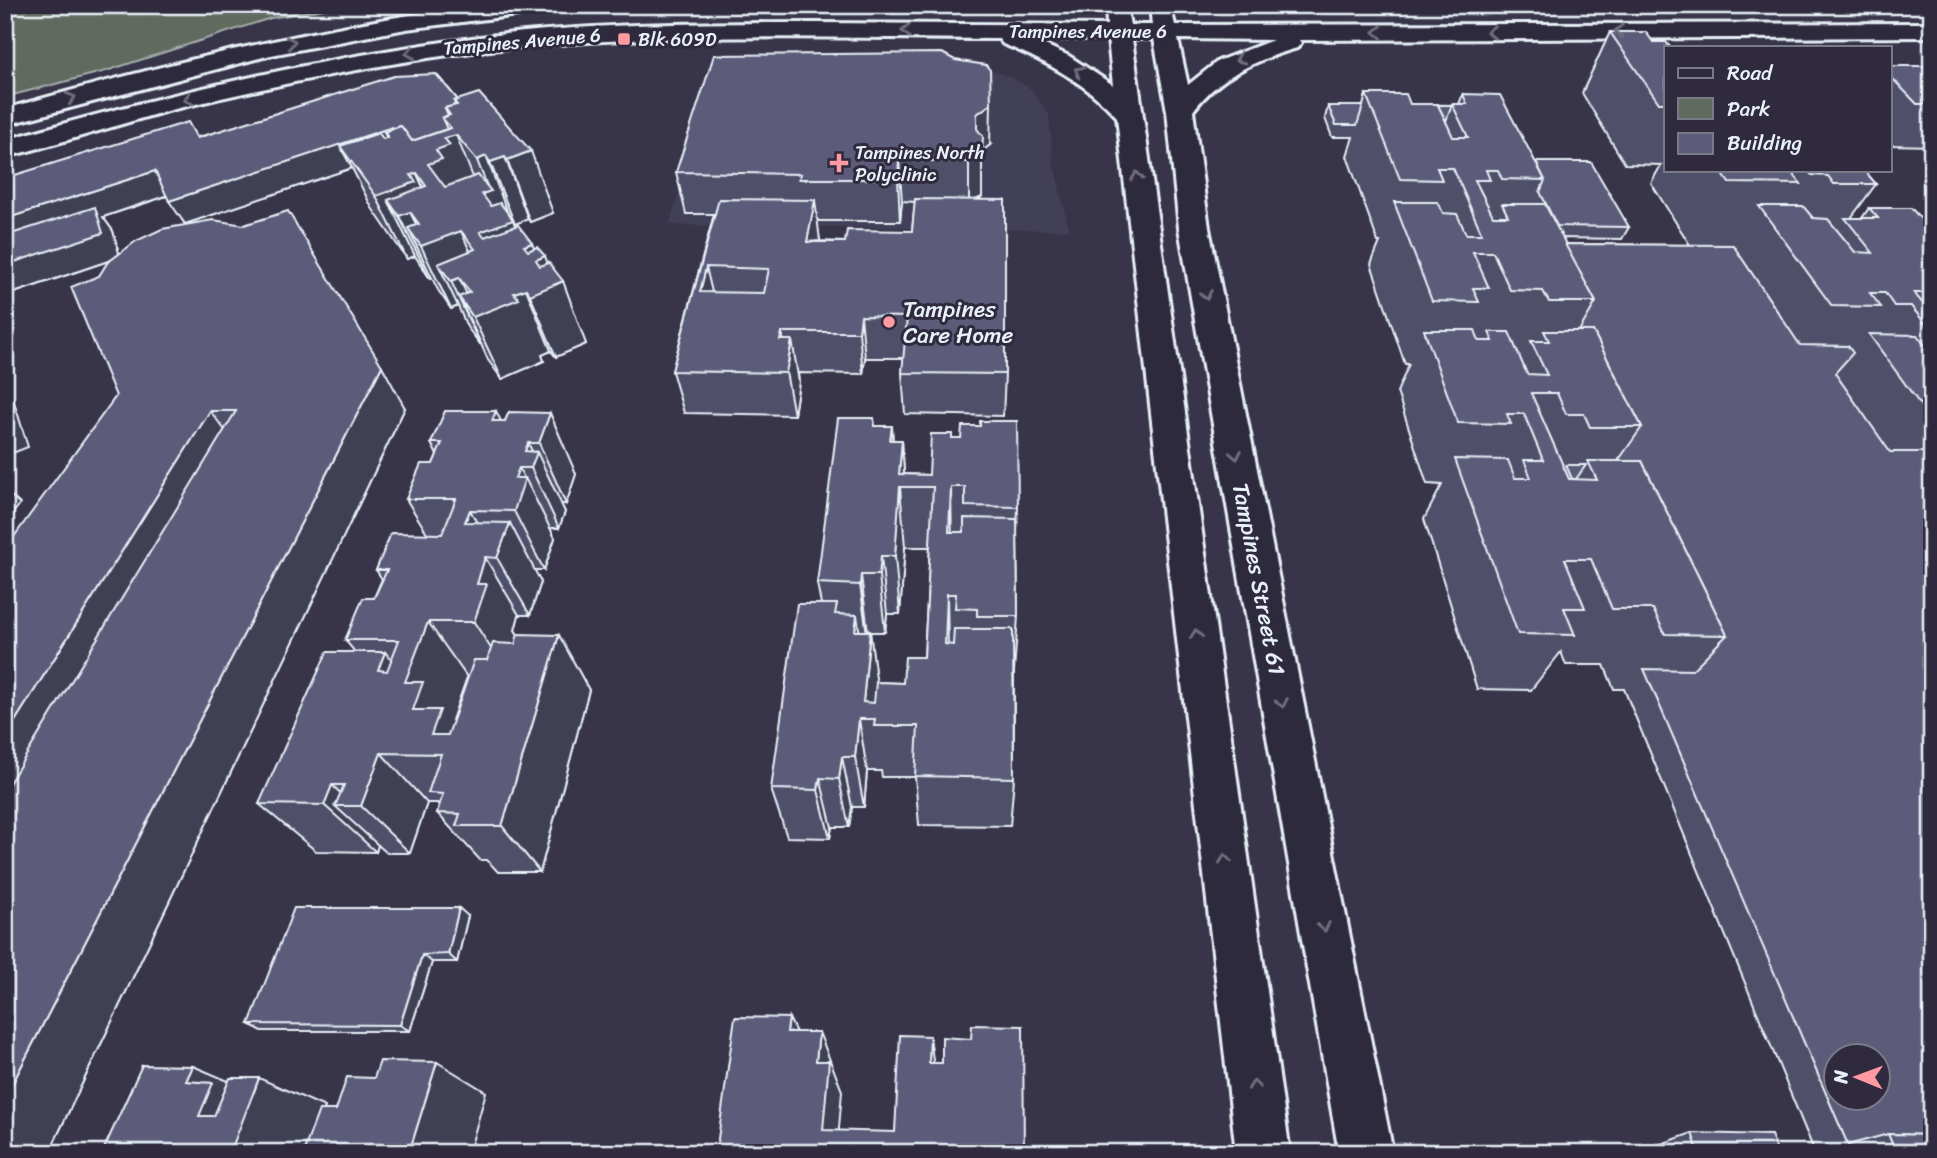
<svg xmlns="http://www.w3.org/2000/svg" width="1937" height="1158" viewBox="0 0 1937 1158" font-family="Sriracha,sans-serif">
<rect width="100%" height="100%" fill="#383449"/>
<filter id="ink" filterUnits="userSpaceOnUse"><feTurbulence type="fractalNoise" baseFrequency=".0143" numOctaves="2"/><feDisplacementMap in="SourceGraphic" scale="14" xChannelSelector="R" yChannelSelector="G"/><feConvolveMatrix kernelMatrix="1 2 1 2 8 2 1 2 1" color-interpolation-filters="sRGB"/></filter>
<g filter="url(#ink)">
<polygon fill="#434058" points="719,64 977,66 1008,76 1031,89 1049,115 1053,161 1069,230 669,225"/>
<polygon fill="#606a5e" stroke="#a4aeab" stroke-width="2" points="5,5 347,5 271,18 106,71 5,97"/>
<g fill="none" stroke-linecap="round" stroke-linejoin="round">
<defs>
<g id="minor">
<path d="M475,5H554L543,12L406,29L271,55L5,125V109C160,65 316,27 475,5Z"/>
<path d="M1106,5H1126L1130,25H1152L1150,5H1170L1175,25L1932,23V37L1299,40L1301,43L1297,48C1256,60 1219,76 1193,111L1209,228L1393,1153H1339L1179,228L1167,111L1154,39H1132L1290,1153H1236L1117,117C1085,82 1046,61 1003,44L999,39C809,38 617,30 428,58C344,71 261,88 179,108C121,123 63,143 5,157V140C172,92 341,52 514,33C614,23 715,23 816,23C913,24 1010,24 1107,25ZM1032,39H1108L1113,85L1069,56ZM1178,39L1273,40L1218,61L1188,85Z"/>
</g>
</defs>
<use href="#minor" stroke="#e8f1f8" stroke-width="6"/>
<use href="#minor" fill="#2f2a3d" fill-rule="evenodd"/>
</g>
<g fill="#4f4f69" stroke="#e8f1f8" stroke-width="2" fill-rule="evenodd">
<polygon points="1610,32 1653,42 1666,47 1666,170 1864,170 1876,184 1851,218 1862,218 1869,208 1932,231 1932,1153 1815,1153 1624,689 1614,689 1604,665 1566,665 1561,652 1531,690 1477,689 1424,519 1442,485 1427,484 1397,392 1409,364 1405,364 1371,264 1380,242 1378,242 1347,156 1353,137 1332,137 1325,118 1328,106 1363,106 1366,94 1410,104 1452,105 1452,104 1459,104 1463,94 1536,162 1629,227 1622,239 1562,238 1565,244 1690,245 1651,183 1661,165 1625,164 1582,93"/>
<polygon points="1890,66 1932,66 1932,146 1890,145"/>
<polygon points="436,74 553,213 530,222 528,219 514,224 547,263 586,344 556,357 551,351 542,355 544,361 502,379 488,360 481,344 480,344 467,327 458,306 451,309 438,290 432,278 430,279 415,256 407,259 372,208 352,168 185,224 167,196 103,217 113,231 119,254 405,408 49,1153 5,1153 116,396 99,276 111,260 5,296 198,137"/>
<path d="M990,145L982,151V197L978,199L1005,374L1003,416L905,414L902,373L904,358H865L863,374L798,373L799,382L794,415L684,413L672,371L714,214H686L676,172ZM902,201L915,202L912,231L845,242L820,241L817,221H900Z"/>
<path d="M509,412L576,474L566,504H561L565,512L559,528H550L555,538L544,570H534L541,582L530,615H519L515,630L518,635L589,690L540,872H498L487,860H480L437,813L439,806L437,803H427L410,853H387L378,845L376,852L316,851L259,804L355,652L345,640L374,598L382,579L376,570L427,533L406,499L433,464L437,455L431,443L501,421H505ZM467,677H468L453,721L452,720Z"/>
<path d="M874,418L875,426H892L893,440H902L904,474L929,475L952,438L1018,507L1017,532L1018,616L1014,672V778L1010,826L919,825L915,777H882L881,771H867L864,807H852L849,827H832L830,838L787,837L771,789L821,604L817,583ZM905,547H930L924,657L903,683L876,682L870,632H885L887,614H900Z"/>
<polygon points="468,916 457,962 432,962 410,1031 262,1031 249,1024"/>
<polygon points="1692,1133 1778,1153 1636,1153"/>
</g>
<g fill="#404055" stroke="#e8f1f8" stroke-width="2" fill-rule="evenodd">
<polygon points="991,104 990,145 982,151 982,197 969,203 969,162 977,114"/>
<polygon points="392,127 403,151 384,132 394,154 340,146 352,168 185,224 169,201"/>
<path d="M456,135L481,197L473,200L417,174L445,236L461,231L489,294L470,292L459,278L477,315L514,293L526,289L551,351L542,355L544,361L502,379L473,317L459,297L481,344H480L451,281L438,264L458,306L451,309L421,246L408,228L432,278L430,279L399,216L388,200L415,256L407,259L376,196L396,154ZM410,212L419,224L426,244Z"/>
<polygon points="531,151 553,213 530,222 507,160"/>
<polygon points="486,156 510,219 513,220 537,282 507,295 480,232 482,194 489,191 477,160"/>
<polygon points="505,157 528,219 515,224 490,162"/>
<polygon points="899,160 902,201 900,221 898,179"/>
<polygon points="155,171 171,194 103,217 113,231 120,257 5,296 5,219"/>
<polygon points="815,200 820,241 807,242"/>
<polygon points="532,243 538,259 545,256 555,285 563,281 586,344 556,357 530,295 524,246"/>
<polygon points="706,267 716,309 700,292"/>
<polygon points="861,316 865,358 863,374 859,332"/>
<polygon points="782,332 788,365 792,340 799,382 794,415 780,340"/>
<polygon points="382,366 405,408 49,1153 5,1153 5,1098"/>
<polygon points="5,373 28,447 5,456"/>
<polygon points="210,411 242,452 5,857 5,737"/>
<polygon points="496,411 524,468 519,468 525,480 525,478 555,538 544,570 514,511 492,421"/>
<polygon points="550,413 576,474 566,504 539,443"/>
<polygon points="902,440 905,487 900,487 905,547 900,614 895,556 899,474"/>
<polygon points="528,443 535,457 537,452 565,512 559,528 531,468 525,451"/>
<polygon points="951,487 952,547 949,532"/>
<polygon points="5,490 20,504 5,523"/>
<polygon points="470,510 497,558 465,522"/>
<polygon points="510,523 541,582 530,615 497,558"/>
<polygon points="881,556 887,614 885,632 879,575"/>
<polygon points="485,557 519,615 515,630 522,641 510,678 474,622 477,584"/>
<polygon points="861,575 868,632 868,641 860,585"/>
<polygon points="947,594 948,651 945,644"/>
<polygon points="857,615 865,671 855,631"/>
<polygon points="428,622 467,677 452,720 464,735 472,786 378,670 385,652 406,678"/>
<polygon points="870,631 877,687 874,719 863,702"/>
<polygon points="559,635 589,690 540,872 502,826"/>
<polygon points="859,719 867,771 864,807 855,757"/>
<polygon points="381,753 427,803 410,853 361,806"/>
<polygon points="842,757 852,807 849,827 839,779"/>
<polygon points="820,778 832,827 830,838 818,790"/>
<polygon points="332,785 354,806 335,806 378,845 376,852 324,805"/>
<polygon points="459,908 468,916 457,962 448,954"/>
<polygon points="422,955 432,962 410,1031 400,1025"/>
<polygon points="789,1018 805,1051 787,1032"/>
<polygon points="819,1032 842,1091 837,1153 823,1130 816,1061"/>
<polygon points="930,1036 934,1068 929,1063"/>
<polygon points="437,1062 486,1092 469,1153 409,1153"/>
<polygon points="193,1066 254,1092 259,1078 325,1107 309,1153 230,1153 199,1116 186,1081"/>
</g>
<g fill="#5c5c7a" stroke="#e8f1f8" stroke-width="2" fill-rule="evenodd">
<polygon points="1610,32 1646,32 1653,42 1666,42 1670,47 1666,47 1666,103 1659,103"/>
<polygon points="942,53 955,60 986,65 990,70 991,104 977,114 977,129 983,136 982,155 977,159 969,162 899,160 898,179 799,179 801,174 676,172 714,55"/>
<polygon points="1890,66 1932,66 1932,104 1917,104 1890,76"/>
<polygon points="436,74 458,100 454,101 455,105 445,108 448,115 442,118 447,129 412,141 401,126 394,128 392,127 169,201 155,171 5,219 5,178 188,122 197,138 394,76"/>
<polygon points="479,93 531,151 507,160 505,157 490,162 486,156 477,160 456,135 444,138 450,145 436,150 442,159 428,164 445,187 478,175 491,191 482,194 491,206 500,203 513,220 480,232 484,237 518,225 532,243 524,246 528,251 537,247 545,256 536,260 540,266 549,263 563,281 530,295 526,289 514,293 519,299 473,317 459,297 470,292 459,278 451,281 438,264 475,249 461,231 421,246 408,228 419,224 410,212 399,216 388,200 426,186 417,173 411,175 416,182 376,196 340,146 379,133 383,139 388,137 384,132 401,126 412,141 451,128 442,118 450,115 445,108 457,105 454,101"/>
<polygon points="1366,94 1406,94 1410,104 1438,104 1453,137 1468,137 1452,104 1467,104 1463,94 1500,95 1545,180 1502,179 1498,170 1486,170 1490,180 1475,180 1493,216 1508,216 1502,204 1545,204 1596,302 1549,302 1543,291 1510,290 1493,252 1473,252 1489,288 1473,288 1479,302 1432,301 1394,202 1438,202 1443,213 1457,214 1466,234 1482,234 1453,168 1437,168 1442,180 1400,179"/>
<polygon points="1438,105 1452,105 1446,121"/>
<polygon points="1328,106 1363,106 1357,125 1336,125"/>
<polygon points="1536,162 1591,162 1629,227 1557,226 1540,192 1545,180"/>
<polygon points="1720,170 1790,170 1801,184 1729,183"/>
<polygon points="1807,170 1864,170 1876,184 1834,184 1828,176 1812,175"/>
<path d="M719,199L815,200L807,242H845L847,230L912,231L915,199L1005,200V374L902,373L907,317L861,316L859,332H782L780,340H792L786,373L672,371ZM706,267L769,269L764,293L700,292Z"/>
<polygon points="1759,206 1803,206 1813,218 1828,219 1855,252 1873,253 1845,218 1878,218 1869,208 1911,208 1932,231 1932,293 1914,293 1932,314 1932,332 1911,306 1894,306 1885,293 1870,293 1881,307 1832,306"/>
<polygon points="95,207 103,233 5,265 5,236"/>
<polygon points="288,211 382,366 5,1098 5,790 236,411 210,411 5,737 5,549 116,396 71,287 99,276 107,263 136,241 162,229 213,220 244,225"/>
<path d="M1565,244L1733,245L1800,345L1848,346L1853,353L1835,373L1890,452H1932V1135L1888,1134L1848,1145L1644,669L1692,670L1727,635L1642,461H1618L1642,427L1593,331H1579L1596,302ZM1836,1056H1878V1098H1836Z"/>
<polygon points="1424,330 1475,330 1479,341 1493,341 1489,332 1509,332 1527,374 1547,375 1531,341 1549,341 1544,331 1593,331 1642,427 1590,427 1584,414 1566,414 1557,393 1531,393 1569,479 1597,480 1588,461 1642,461 1727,635 1665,634 1653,609 1612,609 1591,559 1565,559 1585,608 1564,608 1575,635 1518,634 1455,459 1508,460 1515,478 1531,478 1524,460 1543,460 1524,414 1507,414 1511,424 1458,423"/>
<polygon points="1869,334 1917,335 1927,348 1932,348 1932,414 1927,414"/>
<polygon points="445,411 496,411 492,421 505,421 509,412 550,413 539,443 528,443 525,451 537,452 531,468 519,468 515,478 525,478 514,511 470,510 465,522 510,523 497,558 485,557 477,584 487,584 474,622 428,622 405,682 423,682 413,710 440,710 431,735 448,735 474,660 487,660 493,643 515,644 518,634 559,635 502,826 456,826 460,814 437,813 443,794 428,793 441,754 381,753 361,806 335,806 344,785 332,785 324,805 259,804 327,652 385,652 378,670 387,671 399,640 345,640 363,598 374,598 387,570 376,570 391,533 442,534 456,499 406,499 421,464 433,464 442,443 431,443"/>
<polygon points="838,418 874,418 874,426 892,426 890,440 902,440 899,474 929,475 931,434 952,434 952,438 961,438 962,426 980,426 980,421 1017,421 1018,507 965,506 965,487 951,487 949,532 964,532 964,518 1017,519 1018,616 977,616 977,609 955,608 956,594 947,594 945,644 953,645 954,629 1013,629 1014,778 915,776 918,726 874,726 875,719 859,719 855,757 842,757 839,779 820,778 818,790 771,789 797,604 837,604 835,614 857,615 855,631 870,631 863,702 874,703 876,682 903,683 905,657 924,657 933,487 900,487 895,556 881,556 879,575 861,575 860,585 817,583"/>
<polygon points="1566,465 1586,465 1576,479 1572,479"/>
<polygon points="294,908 459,908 448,954 422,955 400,1025 249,1024"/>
<polygon points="735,1017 789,1018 787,1032 819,1032 816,1061 829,1061 823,1130 895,1132 900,1035 930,1036 929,1063 942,1063 942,1037 971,1039 972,1025 1023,1026 1024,1153 716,1153"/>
<polygon points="380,1061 437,1062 409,1153 303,1153 319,1110 336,1110 347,1077 374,1078"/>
<polygon points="142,1065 193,1066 186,1081 213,1083 199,1116 214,1116 230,1078 259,1078 230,1153 102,1153"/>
<polygon points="1692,1133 1771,1135 1778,1153 1699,1153"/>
<polygon points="1888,1134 1932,1135 1932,1153 1896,1153"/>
</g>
<defs><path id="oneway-chevron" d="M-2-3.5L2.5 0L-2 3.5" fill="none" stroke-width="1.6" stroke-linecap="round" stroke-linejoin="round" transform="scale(1.75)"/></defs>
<g stroke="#70707e">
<use href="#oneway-chevron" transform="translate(906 31) rotate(-180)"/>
<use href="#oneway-chevron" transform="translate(1619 31) rotate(180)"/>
<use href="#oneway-chevron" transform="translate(1378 32) rotate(180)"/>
<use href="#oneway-chevron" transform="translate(1491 32) rotate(180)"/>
<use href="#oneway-chevron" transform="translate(291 42) rotate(-13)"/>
<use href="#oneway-chevron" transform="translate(410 53) rotate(171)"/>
<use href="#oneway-chevron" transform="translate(1240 59) rotate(156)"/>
<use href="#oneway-chevron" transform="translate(1079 71) rotate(-150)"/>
<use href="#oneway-chevron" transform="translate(71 98) rotate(-16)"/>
<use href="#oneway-chevron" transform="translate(188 99) rotate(166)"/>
<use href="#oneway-chevron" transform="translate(1137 176) rotate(-97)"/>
<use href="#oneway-chevron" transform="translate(1206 295) rotate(79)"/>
<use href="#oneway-chevron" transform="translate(1236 455) rotate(79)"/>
<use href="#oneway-chevron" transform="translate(1196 634) rotate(-97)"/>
<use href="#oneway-chevron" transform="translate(1282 703) rotate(79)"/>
<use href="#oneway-chevron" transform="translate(1225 859) rotate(-97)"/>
<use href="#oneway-chevron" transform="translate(1324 927) rotate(79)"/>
<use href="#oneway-chevron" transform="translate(1254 1085) rotate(-97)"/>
</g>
</g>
<g fill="#ff9aa2" stroke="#2f2a3d" stroke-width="2.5">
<rect x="617" y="32" width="14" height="14" rx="3.5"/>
<path d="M835.5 152.5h7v7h7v7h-7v7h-7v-7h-7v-7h7z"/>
<circle cx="889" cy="322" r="7"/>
</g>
<g text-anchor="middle" stroke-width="6" stroke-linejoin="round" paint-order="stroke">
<g font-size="19" fill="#e8f1f8" stroke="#2f2a3d">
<text x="1088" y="38">Tampines Avenue 6</text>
<text transform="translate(522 41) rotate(-5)" y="7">Tampines Avenue 6</text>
</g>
<g font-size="19" fill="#e8f1f8" stroke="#2f2a3d" text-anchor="start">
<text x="638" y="46">Blk 609D</text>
<text x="855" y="159">Tampines North<tspan x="855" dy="22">Polyclinic</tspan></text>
</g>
<g font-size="23" fill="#e8f1f8" stroke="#2f2a3d" text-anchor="start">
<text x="903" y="317">Tampines<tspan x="903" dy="26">Care Home</tspan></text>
</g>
<g font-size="23" fill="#e8f1f8" stroke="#2f2a3d">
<text transform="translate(1259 579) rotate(79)" y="8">Tampines Street 61</text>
</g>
</g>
<rect width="1937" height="1158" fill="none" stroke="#2f2a3d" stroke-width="28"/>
<rect x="14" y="14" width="1909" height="1130" fill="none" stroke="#e8f1f8" stroke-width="2.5" filter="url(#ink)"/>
<rect x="1664" y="46" width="228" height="126" fill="#2f2a3d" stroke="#797a88" stroke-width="2"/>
<rect x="1678" y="68" width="35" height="10" fill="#2f2a3d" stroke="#797a88" stroke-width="2"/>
<text x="1727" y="80" font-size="21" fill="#e8f1f8">Road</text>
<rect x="1678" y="98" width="35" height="21" fill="#606a5e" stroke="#797a88" stroke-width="2"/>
<text x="1727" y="116" font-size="21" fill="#e8f1f8">Park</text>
<rect x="1678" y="133" width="35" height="21" fill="#5c5c7a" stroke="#797a88" stroke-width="2"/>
<text x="1727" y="150" font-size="21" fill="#e8f1f8">Building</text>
<g transform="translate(1857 1077) rotate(271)"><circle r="33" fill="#2f2a3d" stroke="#797a88" stroke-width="2"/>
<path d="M0-5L12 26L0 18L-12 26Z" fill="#ff9aa2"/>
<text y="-10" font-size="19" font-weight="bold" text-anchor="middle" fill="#e8f1f8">N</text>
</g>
</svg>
